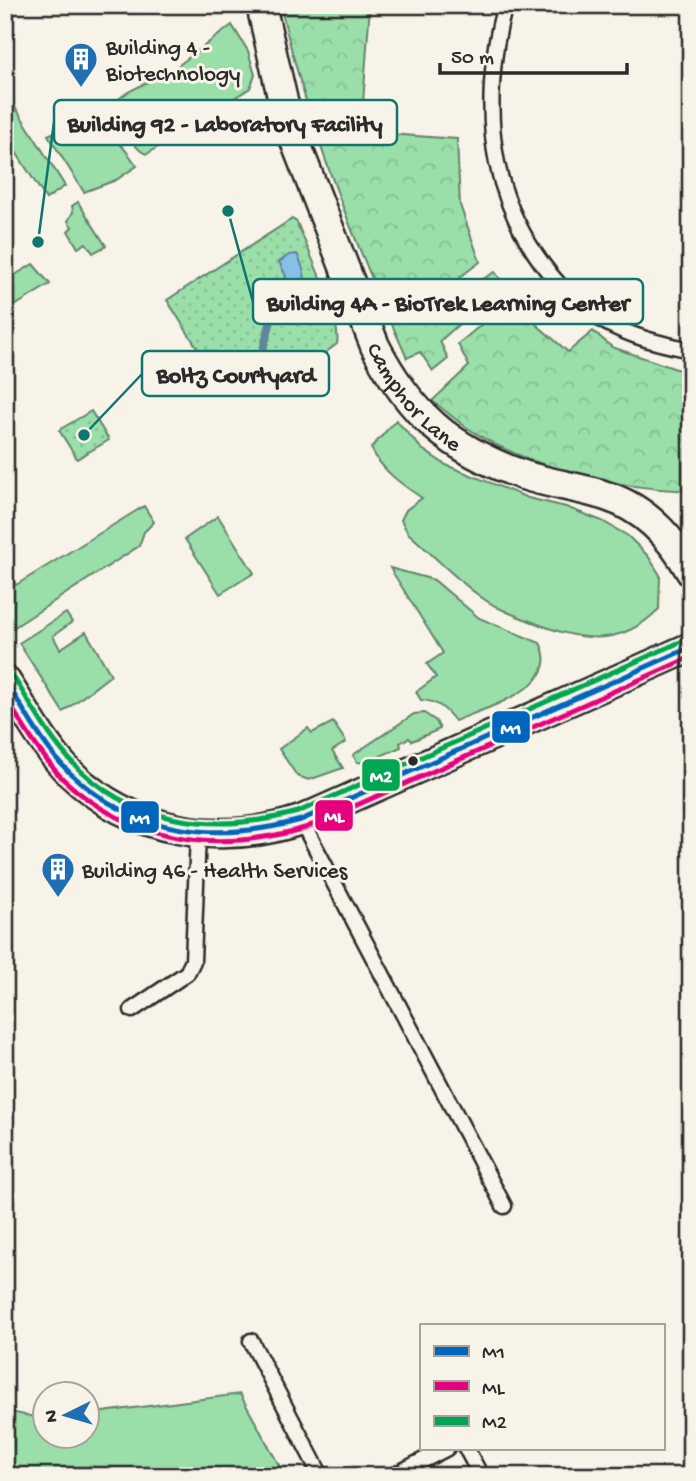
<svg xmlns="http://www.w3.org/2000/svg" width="696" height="1481" viewBox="0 0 696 1481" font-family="'Gochi Hand',sans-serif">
<defs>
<pattern id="forest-crowns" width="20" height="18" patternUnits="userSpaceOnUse" patternTransform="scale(1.75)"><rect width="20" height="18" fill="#9adea9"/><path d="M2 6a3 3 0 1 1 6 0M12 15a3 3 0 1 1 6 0" fill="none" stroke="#85bf92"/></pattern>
<pattern id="park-dots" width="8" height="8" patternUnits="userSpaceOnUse" patternTransform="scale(1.75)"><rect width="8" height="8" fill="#9adea9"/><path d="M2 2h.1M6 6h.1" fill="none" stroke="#85bf92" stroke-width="1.8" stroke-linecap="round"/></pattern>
</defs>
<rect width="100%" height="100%" fill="#f7f3e8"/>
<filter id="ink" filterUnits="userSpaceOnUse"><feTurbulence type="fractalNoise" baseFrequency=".0143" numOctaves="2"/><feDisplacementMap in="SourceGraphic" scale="14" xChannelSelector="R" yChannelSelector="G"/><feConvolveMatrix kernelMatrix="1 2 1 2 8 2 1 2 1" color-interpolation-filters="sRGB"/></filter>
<g filter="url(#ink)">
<g fill="#9adea9" stroke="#62846a" stroke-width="2">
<path d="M232,25L248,51L255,75L250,88L147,154C138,152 137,145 130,140C116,128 93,130 76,130L128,92L175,68Z"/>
<polygon points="5,91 65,186 46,199 5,135"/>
<path d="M57,131C74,149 100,128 120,144C126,150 132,159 137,166L116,180L84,192L48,135Z"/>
<polygon points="78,202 106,246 93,253 86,243 78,248 68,231 72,227 68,221 73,212 72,206"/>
<polygon points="33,264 50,284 5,312 5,281"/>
<path d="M396,420L422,449L446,465L528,498L566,507L602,521L628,536L648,556L660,575L659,609C618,650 578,640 530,621C511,614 493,607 477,594C453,576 431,553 408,533L401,520L406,510L422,498C401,484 382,471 371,448Z"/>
<polygon points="144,506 154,522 144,532 139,546 10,630 5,623 5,569 16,585"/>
<polygon points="218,516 254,573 220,594 185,539"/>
<path d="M390,568L434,580L479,618L540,643C564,688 484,708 455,721C445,708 437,701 421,700L416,692L436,677L427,664L443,653Z"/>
<polygon points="66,613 72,622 53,636 60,649 86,632 111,675 63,712 19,643"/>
<polygon points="424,713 436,721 440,729 412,741 409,738 400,743 401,747 365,763 357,762 353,755 414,714"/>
<polygon points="333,722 346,742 332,751 343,768 309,780 297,776 279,749 308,728 312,733"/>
<polygon points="240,1394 285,1476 5,1476 5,1411 45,1419 46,1436 88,1436 88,1414"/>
</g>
<g fill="url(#forest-crowns)" stroke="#62846a" stroke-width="2">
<path d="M289,5H370L361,132L457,139L460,205L480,262L460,277L477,308L440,341L448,359L433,371L420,352L407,358C356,246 310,133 282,12Z"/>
<path d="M495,272L528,317L568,352L593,331L612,347L691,374V491C619,489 526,468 466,427C454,419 444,409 432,401L469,366L458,344L499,310L481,280Z"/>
</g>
<g fill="url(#park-dots)" stroke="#62846a" stroke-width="2">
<path d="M292,219L297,222C307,250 342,318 337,344L314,361L258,395L234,356L198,349L167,300Z"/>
<polygon points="91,411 109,440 77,459 59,430"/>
</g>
<path fill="#88bfe6" stroke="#63849b" stroke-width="2" d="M297,254C303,266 309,282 301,293V303L282,295L281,288L286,276L279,262L289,255Z"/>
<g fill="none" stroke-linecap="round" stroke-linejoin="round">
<polyline stroke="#63849b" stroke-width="8" points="261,356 276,303 282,295"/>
<defs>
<g id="lane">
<path d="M505,5C491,54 487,113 497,163C510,225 550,290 605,322C632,337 661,344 691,350"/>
<polyline points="301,820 504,1206"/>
<polyline points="132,1010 187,973 193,961 198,833"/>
<polyline points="251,1341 321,1476"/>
<polyline points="466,1448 481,1476"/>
<polyline points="393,1476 447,1448"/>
</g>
<g id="street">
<path id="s1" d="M261,5L283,101L295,141L375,346C410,414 450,449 523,475C550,484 579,487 606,496C644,508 672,538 691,572"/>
<path d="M5,680C25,710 44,747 70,773C132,833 221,847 301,820L691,647"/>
</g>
</defs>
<use href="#lane" stroke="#2b2b2b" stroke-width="19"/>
<use href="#street" stroke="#2b2b2b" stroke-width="33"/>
<use href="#lane" stroke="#f7f3e8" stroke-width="14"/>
<use href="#street" stroke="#f7f3e8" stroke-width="28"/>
<defs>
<path id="bus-1" d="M5,680C25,711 43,747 70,773C135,835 217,843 301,820L691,647"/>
<path id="bus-2" d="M5,697C23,725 40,756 64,780C132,843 218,853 305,828L691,657"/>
<path id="bus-3" d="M12,675C31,704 47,735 70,760C130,826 217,834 298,812L687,639"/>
</defs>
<use href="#bus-1" stroke="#f7f3e8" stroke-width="10"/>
<use href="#bus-2" stroke="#f7f3e8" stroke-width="10"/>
<use href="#bus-3" stroke="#f7f3e8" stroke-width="10"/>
<use href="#bus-1" stroke="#0065bd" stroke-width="5"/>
<use href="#bus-2" stroke="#e5007d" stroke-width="5"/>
<use href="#bus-3" stroke="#00a651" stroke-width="5"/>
</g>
</g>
<defs>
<symbol id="building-pin" viewBox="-11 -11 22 30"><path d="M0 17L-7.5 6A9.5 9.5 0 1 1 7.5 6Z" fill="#1f6fb2" stroke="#f7f3e8"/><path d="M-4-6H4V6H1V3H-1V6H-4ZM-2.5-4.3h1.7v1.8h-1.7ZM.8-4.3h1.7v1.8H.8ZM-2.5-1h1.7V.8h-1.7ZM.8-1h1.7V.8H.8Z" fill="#fff"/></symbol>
</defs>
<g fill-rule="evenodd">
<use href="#building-pin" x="62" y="40" width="38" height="52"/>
<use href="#building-pin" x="39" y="850" width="38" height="52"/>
</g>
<circle fill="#2b2b2b" stroke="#f7f3e8" stroke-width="2.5" cx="413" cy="761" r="6"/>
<g text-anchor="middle" stroke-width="6" stroke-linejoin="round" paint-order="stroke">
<g font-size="23" fill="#2b2b2b" stroke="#f7f3e8" text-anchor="start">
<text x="106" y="54">Building 4 -<tspan x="106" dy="26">Biotechnology</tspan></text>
<text x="82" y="877">Building 46 - Health Services</text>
</g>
<g font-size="23" fill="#2b2b2b" stroke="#f7f3e8">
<text dy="8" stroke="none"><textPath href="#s1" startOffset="425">Camphor Lane</textPath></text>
</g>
</g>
<path fill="none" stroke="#0f766e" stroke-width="2.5" d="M38 242L54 122M228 211L253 302M84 435L142 374"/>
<g fill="#0f766e" stroke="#f7f3e8" stroke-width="2.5">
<circle cx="38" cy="242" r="7"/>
<circle cx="228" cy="211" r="7"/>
<circle cx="84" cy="435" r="7"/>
</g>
<g fill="#f7f3e8" stroke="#0f766e" stroke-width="2.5">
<rect x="54" y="100" width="343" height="45" rx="7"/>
<rect x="253" y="279" width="390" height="45" rx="7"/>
<rect x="142" y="351" width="187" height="45" rx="7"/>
</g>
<g font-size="24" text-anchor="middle" font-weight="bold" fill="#2b2b2b">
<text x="225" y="131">Building 92 - Laboratory Facility</text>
<text x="448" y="310">Building 4A - BioTrek Learning Center</text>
<text x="236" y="382">Boltz Courtyard</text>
</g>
<g stroke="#f7f3e8" stroke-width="2.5">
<rect x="491" y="710" width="40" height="34" rx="7" fill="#0065bd"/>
<rect x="361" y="758" width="40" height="34" rx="7" fill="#00a651"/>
<rect x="314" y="799" width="40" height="33" rx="7" fill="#e5007d"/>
<rect x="120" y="800" width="40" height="34" rx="7" fill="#0065bd"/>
</g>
<g font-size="19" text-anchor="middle" font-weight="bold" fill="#fff">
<text x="511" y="734">M1</text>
<text x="381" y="782">M2</text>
<text x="334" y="822">ML</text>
<text x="140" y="824">M1</text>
</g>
<rect width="696" height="1481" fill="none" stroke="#f7f3e8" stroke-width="28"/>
<rect x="14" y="14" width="668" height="1453" fill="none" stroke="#2b2b2b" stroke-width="2.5" filter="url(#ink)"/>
<rect x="420" y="1324" width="245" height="126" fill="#f7f3e8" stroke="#a5a39c" stroke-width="2"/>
<rect x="434" y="1346" width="35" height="10" fill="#0065bd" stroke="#a5a39c" stroke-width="2"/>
<text x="482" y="1358" font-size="21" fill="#2b2b2b">M1</text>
<rect x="434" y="1381" width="35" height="10" fill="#e5007d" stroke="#a5a39c" stroke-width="2"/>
<text x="482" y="1394" font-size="21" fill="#2b2b2b">ML</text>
<rect x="434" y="1416" width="35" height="10" fill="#00a651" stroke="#a5a39c" stroke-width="2"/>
<text x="482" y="1428" font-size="21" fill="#2b2b2b">M2</text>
<g transform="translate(66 1415) rotate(265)"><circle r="33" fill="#f7f3e8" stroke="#a5a39c" stroke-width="2"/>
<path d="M0-5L12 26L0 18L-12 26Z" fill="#1f6fb2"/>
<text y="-10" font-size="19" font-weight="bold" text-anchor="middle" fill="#2b2b2b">N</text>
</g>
<path d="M440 63v10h187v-10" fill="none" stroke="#2b2b2b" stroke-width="3.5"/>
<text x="451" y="63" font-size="21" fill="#2b2b2b" stroke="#f7f3e8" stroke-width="5" paint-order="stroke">50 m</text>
</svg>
